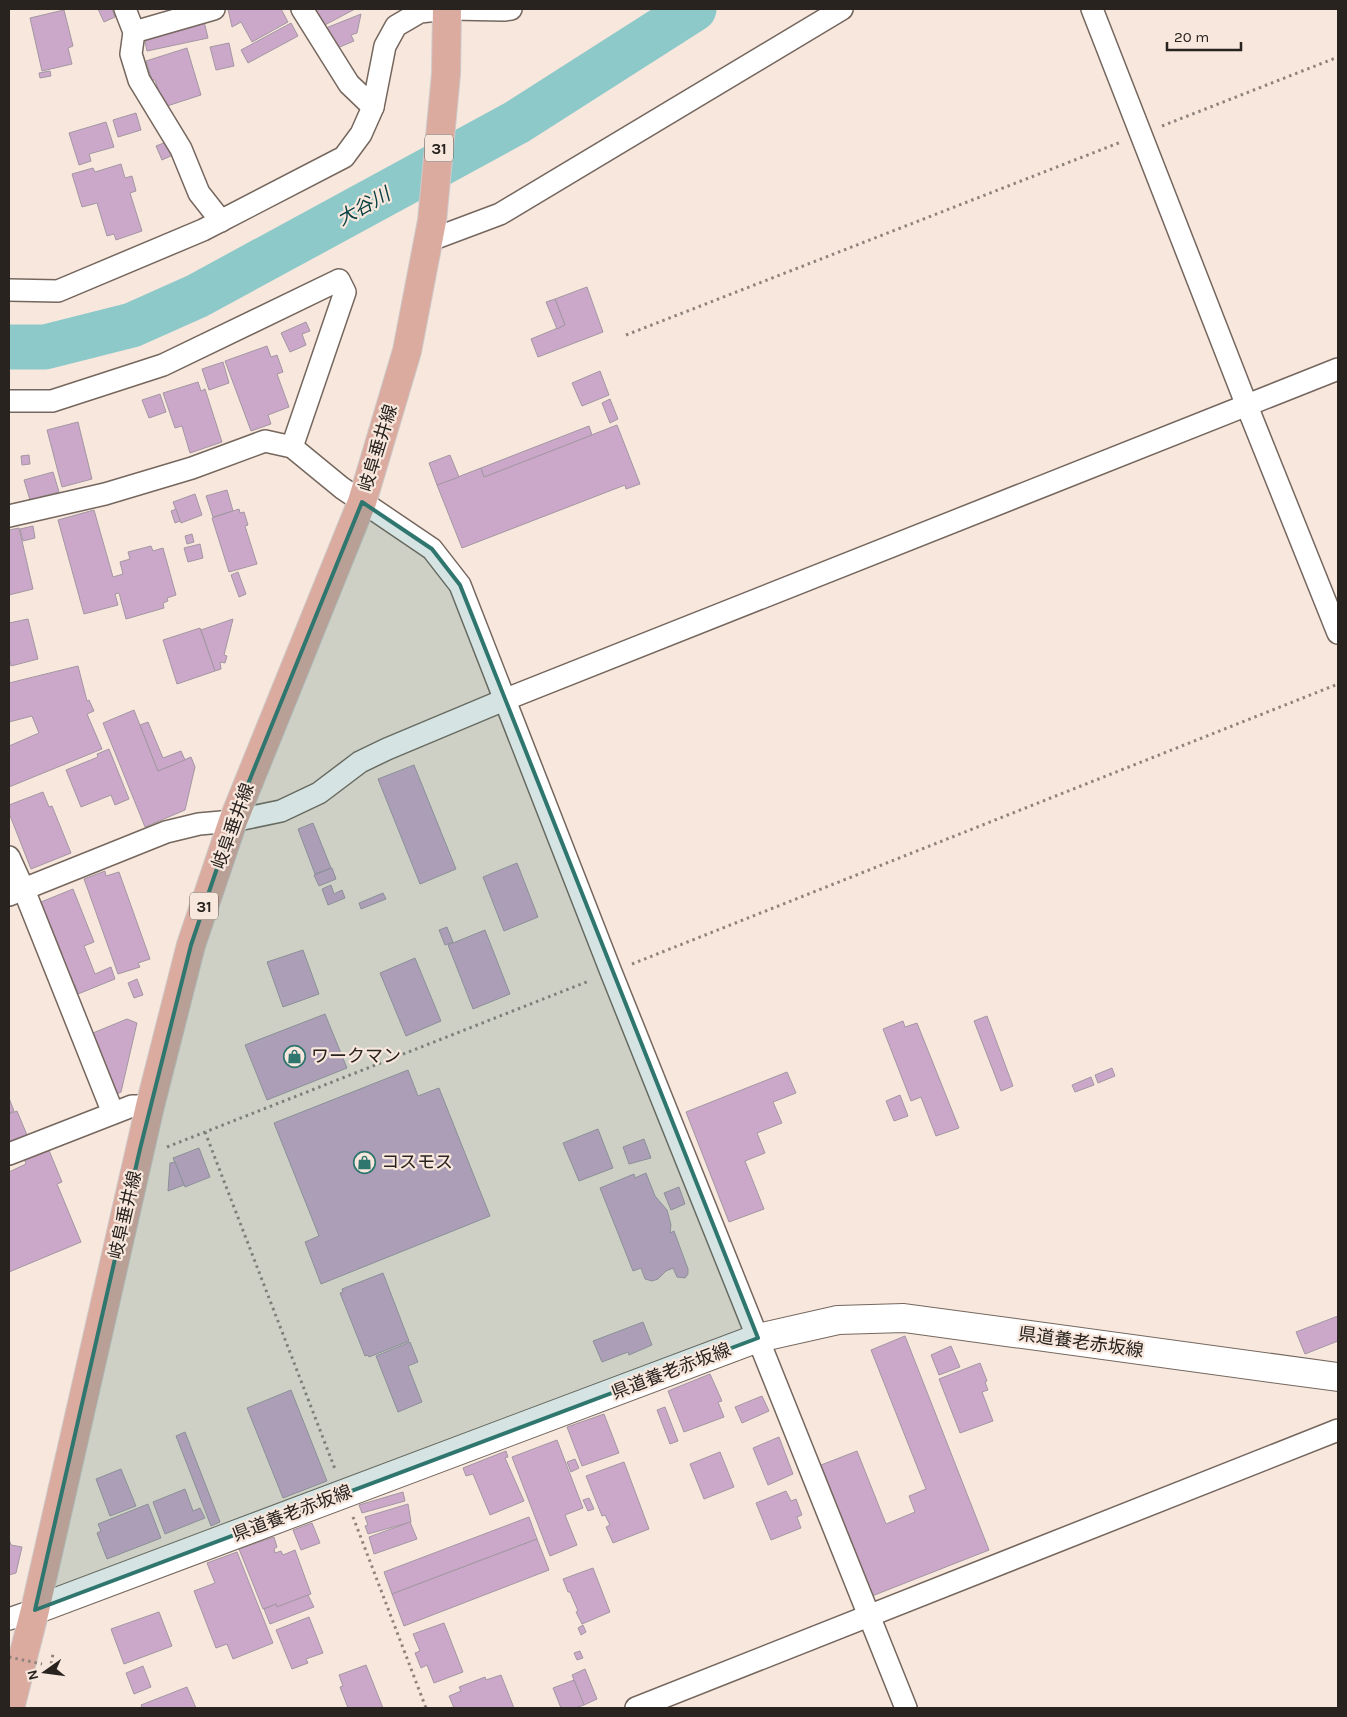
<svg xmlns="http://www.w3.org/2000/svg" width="1347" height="1717" viewBox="0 0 1347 1717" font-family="Karla,'Noto Sans JP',sans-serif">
<rect width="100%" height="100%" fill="#f7e7dd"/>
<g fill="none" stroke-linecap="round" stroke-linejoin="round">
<polyline stroke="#8dc9c9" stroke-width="45" points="9,347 45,347 132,325 197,296 517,122 694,9"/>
</g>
<g fill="#cba8c9" stroke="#a397a2">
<polygon points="98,9 112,9 115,17 104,22"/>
<polygon points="228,9 281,9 288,22 252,42 241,22 232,27"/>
<polygon points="311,9 355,9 321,27"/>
<polygon points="64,10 73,46 68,48 72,64 42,71 30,18"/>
<polygon points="361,14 357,33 351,35 354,41 335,49 326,28"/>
<polygon points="203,17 208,38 147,51 143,32"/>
<polygon points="291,23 298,36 248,63 241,50"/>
<polygon points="229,43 234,66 216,70 210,47"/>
<polygon points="187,48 201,95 164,107 155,80 152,80 146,61"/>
<polygon points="50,71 51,76 40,78 39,73"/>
<polygon points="136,113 141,130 118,137 113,120"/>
<polygon points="106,122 114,147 89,154 91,161 79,165 69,133"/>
<polygon points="169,141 175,154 162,160 156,146"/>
<polygon points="121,164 125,178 132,176 136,191 130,193 142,231 116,240 114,234 107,236 97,203 82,207 72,174 93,168 95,172"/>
<polygon points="587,287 603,332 538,357 531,339 565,325 555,299"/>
<polygon points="555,299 565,325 557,329 546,302"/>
<polygon points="306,322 310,331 302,334 306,345 290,352 281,333"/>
<polygon points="267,346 271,357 277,355 283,372 277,374 289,407 268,415 271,424 251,431 225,361"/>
<polygon points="223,362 229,383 209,390 202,369"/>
<polygon points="600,371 609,395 582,406 572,383"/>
<polygon points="198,382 201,391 205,389 222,442 190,453 182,426 175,428 163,393"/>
<polygon points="160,394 166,412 149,418 142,400"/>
<polygon points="610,399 618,419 610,423 602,403"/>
<polygon points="78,422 92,479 62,487 47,430"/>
<polygon points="617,425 640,484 626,489 625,485 462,548 437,485 481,468 484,477"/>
<polygon points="589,426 592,435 484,477 481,468"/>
<polygon points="29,455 30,464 22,465 21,456"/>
<polygon points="450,455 459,477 437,485 429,463"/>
<polygon points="53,472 59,492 30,500 24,480"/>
<polygon points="227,490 233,511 213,517 206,496"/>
<polygon points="195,494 202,515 181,523 173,502"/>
<polygon points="176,509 180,521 175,523 171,511"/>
<polygon points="239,509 240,513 244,512 248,525 245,526 257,564 229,572 212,518"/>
<polygon points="94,510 113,577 123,574 120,562 130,559 128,552 151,546 153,551 163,548 176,595 167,598 168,601 163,603 164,608 126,619 119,593 115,594 118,605 84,614 58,520"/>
<polygon points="33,526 35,538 23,541 20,529"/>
<polygon points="19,528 33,589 9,595 9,530"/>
<polygon points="192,534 194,542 187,544 185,536"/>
<polygon points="200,544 203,558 188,562 184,548"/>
<polygon points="238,572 246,594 239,597 231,575"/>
<polygon points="28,619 38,659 11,666 9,658 9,623"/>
<polygon points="233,619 224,655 227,656 225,663 220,662 221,669 215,671 201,630"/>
<polygon points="200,628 215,671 177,684 163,640"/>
<polygon points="78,666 87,701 89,700 94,711 87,714 102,749 9,787 9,746 39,733 32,716 9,722 9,683"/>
<polygon points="134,710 158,771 191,757 195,767 185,810 145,827 103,723"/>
<polygon points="148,722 163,758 181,751 185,760 158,771 140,725"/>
<polygon points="109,749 129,799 115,805 111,795 81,807 66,770 98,757 97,754"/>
<polygon points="414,765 456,869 420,884 378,779"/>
<polygon points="43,792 49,807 52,806 71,853 31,869 9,813 9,805"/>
<polygon points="313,823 331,868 315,874 298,829"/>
<polygon points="517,863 538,917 504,931 483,877"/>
<polygon points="332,868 336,879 319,886 314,875"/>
<polygon points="105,871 106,876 119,872 150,959 138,963 140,967 118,974 84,879"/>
<polygon points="331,885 334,894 342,890 345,898 328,905 322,889"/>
<polygon points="73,889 94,942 84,946 95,974 111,967 115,979 78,994 75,985 70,987 58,955 62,954 41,902"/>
<polygon points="383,893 386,899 361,909 359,903"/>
<polygon points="447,927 453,942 445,945 439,930"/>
<polygon points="485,930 510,994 473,1009 448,945"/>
<polygon points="303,950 319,994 283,1007 267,962"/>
<polygon points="415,958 441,1021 406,1036 380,973"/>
<polygon points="137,979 143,995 134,998 128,983"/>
<polygon points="325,1014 347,1068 267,1100 245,1045"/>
<polygon points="987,1016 1013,1086 1001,1091 974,1021"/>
<polygon points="127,1019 137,1023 121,1092 113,1096 88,1035"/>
<polygon points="903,1021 905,1027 917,1023 959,1128 936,1136 921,1097 911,1101 883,1029"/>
<polygon points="1112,1068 1115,1076 1098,1083 1095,1075"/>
<polygon points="408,1070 418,1096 439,1088 490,1216 321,1284 305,1242 319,1236 274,1123"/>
<polygon points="787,1072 796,1093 773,1102 782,1123 757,1133 765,1153 745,1161 764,1209 729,1222 686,1112"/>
<polygon points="1091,1077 1094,1085 1075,1092 1072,1085"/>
<polygon points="900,1095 908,1116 894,1121 886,1101"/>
<polygon points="9,1098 14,1111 9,1113"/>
<polygon points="17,1111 27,1135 9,1143 9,1114"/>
<polygon points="598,1129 613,1168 579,1181 563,1143"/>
<polygon points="644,1139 651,1158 629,1164 623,1147"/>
<polygon points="48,1148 62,1182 57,1184 81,1242 9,1272 9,1172 26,1164 24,1158"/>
<polygon points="199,1148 210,1177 185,1187 173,1158"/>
<polygon points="175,1162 184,1185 168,1191 170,1163"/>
<polygon points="646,1173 655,1196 667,1210 671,1225 670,1233 674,1231 688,1269 688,1274 685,1278 677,1277 673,1268 666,1271 658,1279 652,1281 645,1279 641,1268 633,1271 600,1188 634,1174 635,1178"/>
<polygon points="679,1187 685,1204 671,1210 664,1193"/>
<polygon points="383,1273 409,1341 369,1357 368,1355 365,1356 340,1293 343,1292 342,1289"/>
<polygon points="1338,1316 1338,1341 1305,1354 1296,1332"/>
<polygon points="643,1322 652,1345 629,1355 628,1352 602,1362 593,1341"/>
<polygon points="905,1336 989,1550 872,1596 821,1465 857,1451 886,1524 915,1512 909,1496 926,1489 871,1350"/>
<polygon points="410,1342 418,1362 408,1366 422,1402 398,1412 376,1356"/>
<polygon points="951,1346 960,1367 939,1375 931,1355"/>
<polygon points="980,1363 987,1381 985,1382 988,1390 982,1392 993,1421 960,1433 939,1379"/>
<polygon points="710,1374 722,1401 718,1402 724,1417 684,1432 668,1391"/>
<polygon points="291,1390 327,1481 283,1498 247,1408"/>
<polygon points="762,1396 769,1411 742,1423 735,1407"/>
<polygon points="665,1407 678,1441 670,1444 657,1410"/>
<polygon points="604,1414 619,1453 582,1466 567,1427"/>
<polygon points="185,1432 220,1522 211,1526 176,1436"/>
<polygon points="779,1437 793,1474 768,1485 753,1448"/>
<polygon points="557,1440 583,1508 565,1515 577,1545 550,1556 512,1457"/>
<polygon points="506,1451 508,1457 505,1458 524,1501 490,1515 473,1474 466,1476 463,1468"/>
<polygon points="720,1452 734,1487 704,1499 690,1464"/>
<polygon points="575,1459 579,1468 571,1472 567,1462"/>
<polygon points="624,1462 649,1529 613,1543 606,1527 610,1525 605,1515 602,1516 586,1476"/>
<polygon points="121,1469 136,1506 110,1516 96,1479"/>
<polygon points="185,1489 193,1511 200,1508 205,1518 165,1534 153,1502"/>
<polygon points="786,1491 791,1501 796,1499 802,1515 797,1517 801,1528 771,1540 756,1503"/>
<polygon points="403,1492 405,1501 362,1513 359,1505"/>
<polygon points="589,1498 594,1509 588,1511 583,1500"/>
<polygon points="148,1504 161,1538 107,1559 97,1533 101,1531 98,1524"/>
<polygon points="408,1504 411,1522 368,1534 365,1526 368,1525 365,1517"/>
<polygon points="529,1517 537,1539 392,1594 384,1572"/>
<polygon points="410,1522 417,1539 374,1554 369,1537"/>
<polygon points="312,1523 320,1543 301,1550 293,1530"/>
<polygon points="274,1537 277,1547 274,1549 275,1553 281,1551 283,1555 295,1550 311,1594 277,1607 276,1604 263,1609 239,1549"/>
<polygon points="9,1539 11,1545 22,1547 16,1573 9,1575"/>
<polygon points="537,1539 549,1570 404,1626 392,1594"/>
<polygon points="237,1552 273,1643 233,1659 227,1644 216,1648 194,1591 215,1583 207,1563"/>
<polygon points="593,1568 610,1612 582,1624 576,1612 578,1611 570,1592 568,1592 563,1579"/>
<polygon points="308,1595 314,1607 270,1624 264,1609 276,1604 277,1607"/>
<polygon points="159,1612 172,1646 124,1664 111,1629"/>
<polygon points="309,1617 323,1653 306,1659 308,1663 292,1669 276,1630"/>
<polygon points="444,1623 463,1672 434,1683 427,1665 421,1668 415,1653 420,1651 413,1634"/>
<polygon points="583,1625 586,1632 581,1635 578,1628"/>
<polygon points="580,1651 583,1658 577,1660 574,1653"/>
<polygon points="366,1665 383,1708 348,1708 340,1687 343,1686 339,1675"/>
<polygon points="143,1666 151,1687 134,1694 126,1673"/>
<polygon points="585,1669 597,1699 584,1705 572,1675"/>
<polygon points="501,1675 514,1708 454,1708 449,1696 461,1691 459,1687 485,1677 486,1680"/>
<polygon points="574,1680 584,1705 575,1708 561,1708 553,1688"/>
<polygon points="187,1687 196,1708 142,1708 141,1705"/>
</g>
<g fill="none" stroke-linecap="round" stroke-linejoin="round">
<defs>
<g id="minor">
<polyline points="125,9 134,32 131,54 139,80 181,149 199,193 221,221"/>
<polyline points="302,9 349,84 373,107 385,46 396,26 420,12 446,9"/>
<polyline points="452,9 504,10 511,9"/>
<polyline points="1092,9 1247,406 1338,633"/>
<polyline points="134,32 214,9"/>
<polyline points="428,241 500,214 842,9"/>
<polyline points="9,290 58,291 203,230 344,157 361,134 373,107"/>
<polyline points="9,401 52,401 163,365 339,280 345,292 292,447"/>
<polyline points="9,516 105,494 192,468 265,441 292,447 342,488 432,549 460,585 611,972 906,1708"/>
<polyline points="9,857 24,890 113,1113"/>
<polyline points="9,895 166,832 199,824 233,821 281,811 319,793 360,762 387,749 504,700 1338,369"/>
<polyline points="9,1154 132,1106 150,1106"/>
<polyline points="9,1619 35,1610"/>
<polyline points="636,1708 1338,1430"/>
</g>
<polyline id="secondary" points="35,1610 758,1338 838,1320 904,1318 1338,1377"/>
<polyline id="primary" points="10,1708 35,1610 150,1106 191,945 233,821 362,502 407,351 432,221 446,74 447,9"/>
</defs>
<use href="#minor" stroke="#75675e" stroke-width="24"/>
<use href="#secondary" stroke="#75675e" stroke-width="30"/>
<use href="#primary" stroke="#cccac9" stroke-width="30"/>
<g stroke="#8f847d" stroke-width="3" stroke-dasharray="2.5 4" stroke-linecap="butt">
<polyline points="1162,126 1338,57"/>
<polyline points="626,335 1121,142"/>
<polyline points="632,964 1338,684"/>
<polyline points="205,1132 335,1469"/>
<polyline points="167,1147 589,981"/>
<polyline points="353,1517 426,1708"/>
<polyline points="50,1670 53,1654"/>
</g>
<use href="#minor" stroke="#fff" stroke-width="21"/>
<use href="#secondary" stroke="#fff" stroke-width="28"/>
<use href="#primary" stroke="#dcaba0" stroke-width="28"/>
<polyline stroke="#8f847d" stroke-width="3" stroke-dasharray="2.5 4" stroke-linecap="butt" points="9,1657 42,1664"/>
</g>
<path fill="#2f766f" fill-opacity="0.2" stroke="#2f766f" stroke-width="4" stroke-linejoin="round" d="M362,502L432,549L460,585L758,1338L35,1610L140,1149L191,945L233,821Z"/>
<defs>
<symbol id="shop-ring" viewBox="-11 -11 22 22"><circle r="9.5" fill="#f7e7dd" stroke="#2f766f" stroke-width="1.5"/><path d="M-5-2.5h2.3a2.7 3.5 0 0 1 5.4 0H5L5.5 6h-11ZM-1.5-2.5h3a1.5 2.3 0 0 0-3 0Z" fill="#2f766f"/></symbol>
</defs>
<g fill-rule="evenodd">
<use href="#shop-ring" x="282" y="1044" width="25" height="25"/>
<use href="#shop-ring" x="352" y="1150" width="25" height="25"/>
</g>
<g text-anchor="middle" stroke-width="4.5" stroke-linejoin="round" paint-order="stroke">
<g fill="#f7e7dd" stroke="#675e58" stroke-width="1">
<rect x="425" y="134.5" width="28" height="27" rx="4"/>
<rect x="190" y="892.5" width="28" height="27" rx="4"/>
</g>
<g font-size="16" font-weight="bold" fill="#29231f">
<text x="439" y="154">31</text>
<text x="204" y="912">31</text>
</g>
<g font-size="18" fill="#29231f" stroke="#f7e7dd">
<text transform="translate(378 448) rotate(-73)" y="6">岐阜垂井線</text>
<text transform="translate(233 826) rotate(-70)" y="6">岐阜垂井線</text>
<text transform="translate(125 1215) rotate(-77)" y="6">岐阜垂井線</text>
<text transform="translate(1081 1342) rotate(8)" y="6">県道養老赤坂線</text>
<text transform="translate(671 1371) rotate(-21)" y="6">県道養老赤坂線</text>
<text transform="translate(292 1513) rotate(-21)" y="6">県道養老赤坂線</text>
</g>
<g font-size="18" fill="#29231f" stroke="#f7e7dd" text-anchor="start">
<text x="311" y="1062">ワークマン</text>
<text x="381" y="1168">コスモス</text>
</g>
<g font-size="19" font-style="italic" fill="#043e3f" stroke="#f7e7dd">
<text transform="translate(363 206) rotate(-29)" y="7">大谷川</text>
</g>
</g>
<rect width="1347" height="1717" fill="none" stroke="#29231f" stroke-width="20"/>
<g transform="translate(45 1672) rotate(256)" stroke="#f7e7dd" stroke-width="4" paint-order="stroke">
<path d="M0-4L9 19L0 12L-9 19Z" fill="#29231f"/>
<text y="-8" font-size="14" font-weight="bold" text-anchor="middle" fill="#29231f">N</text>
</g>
<path d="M1167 42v8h74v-8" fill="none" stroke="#29231f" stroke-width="2.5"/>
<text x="1174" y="42" font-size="15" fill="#29231f" stroke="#f7e7dd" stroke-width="4" paint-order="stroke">20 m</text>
</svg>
